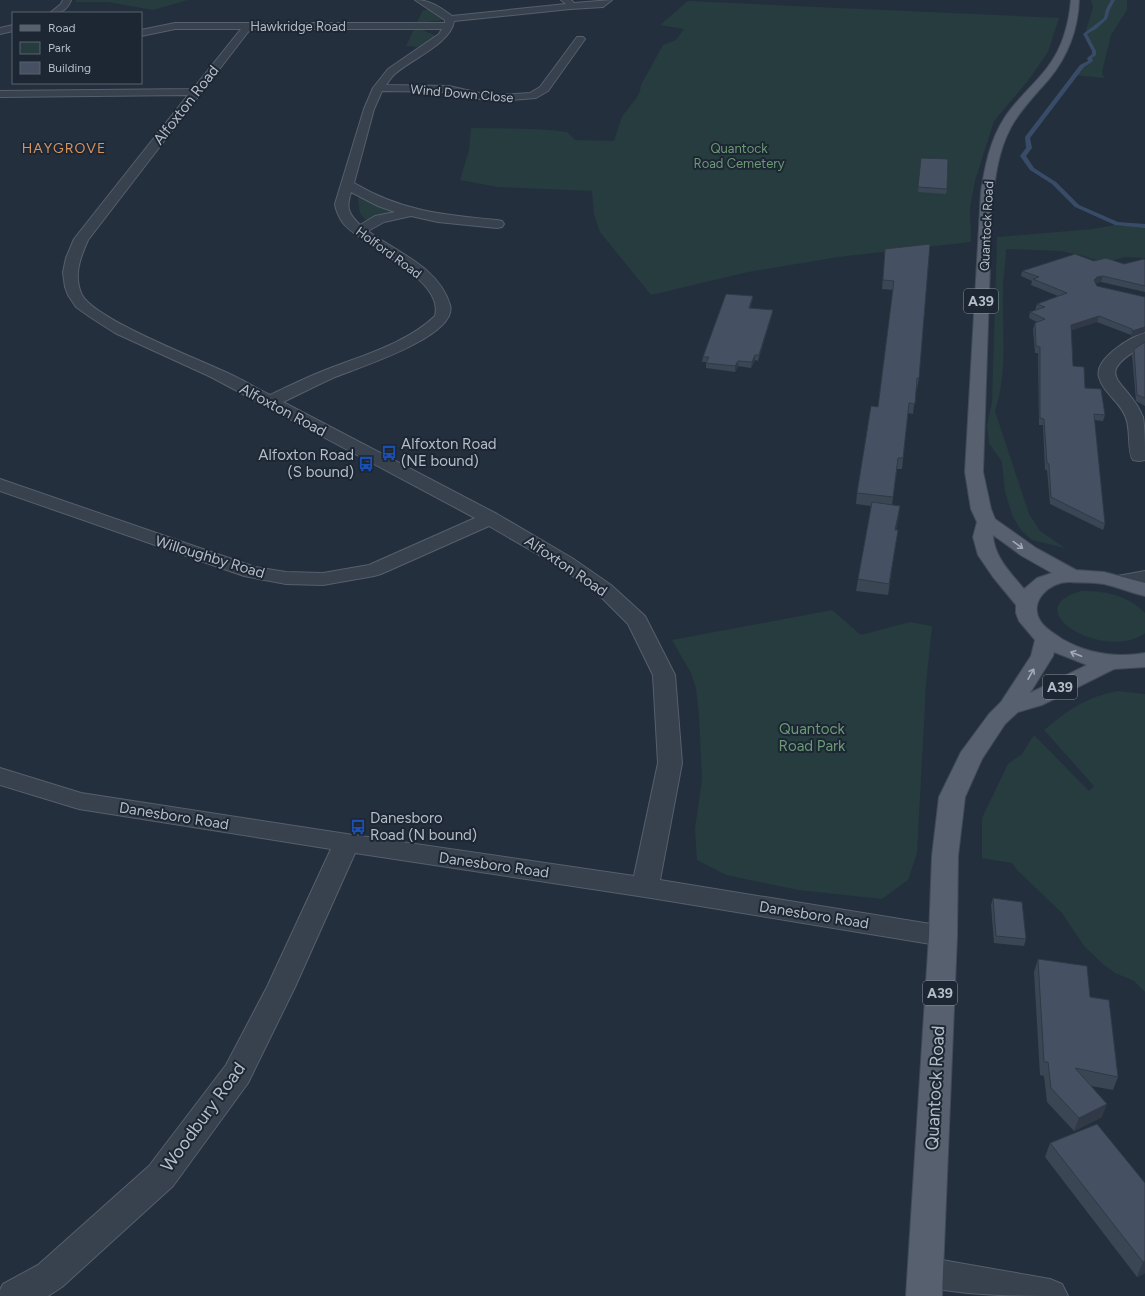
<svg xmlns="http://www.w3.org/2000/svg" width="1145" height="1296" viewBox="0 0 1145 1296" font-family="Figtree,sans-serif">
<rect width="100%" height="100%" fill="#242f3e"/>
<g fill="#263c3f">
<polygon points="76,0 188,0 153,10 108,2 75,2"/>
<polygon points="1091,0 1127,0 1127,10 1111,35 1102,72 1104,78 1074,75 1082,66 1090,61 1089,58 1094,55 1094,51 1085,34 1093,7"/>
<path d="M688,1L1059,18L1048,52L1027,82L994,121L975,181L970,207L971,242L838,257L748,272L651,295L600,232L594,215L592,191L497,187L460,180L469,150L471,128C503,129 535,127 567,132L575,140L614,141C617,133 619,124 622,117C629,105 640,99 641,85L663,45L676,40L684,29L660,25Z"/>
<polygon points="424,10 430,10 444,20 417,23 422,11"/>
<polygon points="414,29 420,29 436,36 420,47 406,46"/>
<polygon points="360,195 397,211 395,214 367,222 360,213 358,199"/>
<path d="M1115,225L1145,227V258L1125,257L1104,263L1084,256L1061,251L1006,249C1006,262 1003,276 1003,289C1002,330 1008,371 995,411L1029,514L1040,531L1065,548L1032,540L1021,530L1013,517L1005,492L1002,462L989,443L987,425L992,403L997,239V237L1093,229Z"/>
<path d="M1082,591C1105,591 1128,595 1145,613V633C1103,663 1014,608 1082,591Z"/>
<polygon points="832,610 861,635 910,622 932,626 926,684 917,853 908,880 882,899 798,890 726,875 697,860 695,829 702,779 699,716 696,688 691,673 672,640"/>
<path d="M1118,691L1145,694V992L1134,981L1115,973L1103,964L1084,946L1062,913L1017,870L1012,863L982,858V818L1008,764L1022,754L1034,735L1089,791L1094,786L1044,730C1070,709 1084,698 1118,691Z"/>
</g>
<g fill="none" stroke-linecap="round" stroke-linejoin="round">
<polygon fill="#394c67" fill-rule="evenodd" points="1111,0 1115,0 1110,9 1107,19 1096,29 1087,34 1096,51 1096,55 1092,58 1093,61 1084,67 1030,138 1032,148 1026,156 1034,168 1056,182 1079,205 1118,222 1145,224 1145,228 1115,225 1075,207 1052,184 1030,170 1020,156 1026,148 1025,137 1080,65 1088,61 1087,58 1092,54 1092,51 1083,34 1104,18 1106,9"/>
<defs>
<g id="street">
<path d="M63,0H71C67,11 60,13 50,13L61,4Z"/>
<path d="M415,0C430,0 440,7 452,16L566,4L561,0H571L574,3L612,0L603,7L570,9L454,21C451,43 412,59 396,73C392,76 389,81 386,85L449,86L484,94L500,95L530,93L540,87L577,37H583L585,39L548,91L536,98L500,101L484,100L449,92L382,91L374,109L354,183C401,211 443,215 497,220L502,221L504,224L502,227L497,228L438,222L411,216L384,222L368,231C396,252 439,267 450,305C459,336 357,368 335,377C317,385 300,394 283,402L497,514L572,558L611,585L645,616L675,675L682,763L660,880L943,926L953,929L957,936L953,943L943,946L645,897L355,853L295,987L248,1083L173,1186L62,1287L48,1296H0V1290L3,1284L38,1265L149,1166L226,1065L267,987L331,849L79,809L0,785V768L81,793L347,834L634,876L658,763L653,675L628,624L597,593L558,566L489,526L381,574L374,576L323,585L286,584L244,576L0,491V479L255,567L286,572L323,573L369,565L475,518L211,377L115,333L90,317L76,307L68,295L65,287L63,272L66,258L74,239L188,95L0,97V91L193,89L241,29H175L141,36V30L175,23H445V20ZM253,29H442L439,34L388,69L373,88L364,109L335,204C336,211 339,217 343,223C362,247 445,278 435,316C406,344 360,356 323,371C305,378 287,387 270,395C254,387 238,377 221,370C193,357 95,319 82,295C73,276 80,258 88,240L248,32ZM351,192L378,206L395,212L375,216L360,225C348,213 346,208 351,192Z"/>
<polygon points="13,25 13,31 0,34 0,28"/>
<path d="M1145,333V345C1088,377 1128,379 1143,417C1145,429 1145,447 1145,460L1139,461L1133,460C1127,452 1131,430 1126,418C1121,402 1103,393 1099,377C1094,359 1130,337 1145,333Z"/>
<polygon points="1145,571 1145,583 1119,587 1112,585 1109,581 1112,577"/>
<path d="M925,1257L1050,1279L1062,1284L1068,1296C1018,1296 960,1296 913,1284L908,1273L913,1262Z"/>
</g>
<path id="primary" d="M1071,0H1079C1078,29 1068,56 1049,79C1036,94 1021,109 1011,127C998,151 995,178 992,204L983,472L991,509L995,519L1036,548L1076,570L1104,572L1145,583V596C1131,593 1118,587 1104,584C1093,582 1081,583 1070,582C1050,581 1027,602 1041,622C1046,629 1055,634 1062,639C1089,654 1115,658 1145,653V667L1114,669L1042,705L1018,712L1005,724L982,759L965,797L958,856L957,936L942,1296H906L929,936L932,856L939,797L961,752L989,714L1001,702L1031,656L1035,640L1019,621L1016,613V605L993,577L978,555L973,537L977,522L971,509L965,472L981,192C985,166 990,140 1005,117C1017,99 1034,85 1047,68C1062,49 1069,24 1071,0ZM993,535L1022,556L1052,573L1037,578L1024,589C1011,573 994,557 993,535ZM1054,652L1087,665L1030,693L1053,656Z"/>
</defs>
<use href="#street" stroke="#565f6c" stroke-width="2"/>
<use href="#primary" stroke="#414a57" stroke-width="2"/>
<use href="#street" fill="#38414e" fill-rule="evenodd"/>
<use href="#primary" fill="#56606e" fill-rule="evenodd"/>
</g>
<g fill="#3b4654">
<polygon points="921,158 947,189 946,194 918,192"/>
<polygon points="930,244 919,378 917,389 916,389 913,414 908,413 902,469 897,469 892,505 900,506 896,530 898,530 888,595 856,591 871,506 856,504 857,493 878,407 893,290 882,289 885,249"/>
<polygon points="1145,260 1145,292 1101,282 1095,283 1097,286 1145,297 1131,337 1131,335 1097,322 1071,330 1073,366 1085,388 1105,415 1103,421 1094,420 1105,524 1103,530 1050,504 1047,470 1045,470 1043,425 1039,425 1038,353 1035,353 1033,329 1035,323 1037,322 1029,318 1030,312 1036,310 1035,310 1037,304 1058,296 1031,285 1032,281 1021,276 1022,271 1094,261 1124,264"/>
<polygon points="753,296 752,301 750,308 773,310 772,315 758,361 755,360 751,368 738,366 735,372 706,368 706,362 702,362 703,357"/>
<polygon points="1145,342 1145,406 1136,401 1132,355 1134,349"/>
<polygon points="993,898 1026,939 1024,946 994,943 991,905"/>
<polygon points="1038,959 1090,997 1118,1077 1113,1090 1091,1086 1102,1117 1074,1131 1047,1102 1044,1076 1040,1075 1034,972"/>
<polygon points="1050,1143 1145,1183 1145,1273 1137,1277 1045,1157"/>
</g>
<g fill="#303945">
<polygon points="1103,276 1101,282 1096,283 1093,286 1094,280 1097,277"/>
<polygon points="753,296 752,301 748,313 749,308"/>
<polygon points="773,310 772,315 758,361 759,355"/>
<polygon points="1099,316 1097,322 1070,331 1071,325"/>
<polygon points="1145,327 1145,332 1131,337 1132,331"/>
<polygon points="755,355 755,360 751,368 752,362"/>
<polygon points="738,361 738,366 735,372 735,366"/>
<polygon points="900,506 899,517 894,541 895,530"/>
<polygon points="1107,1104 1102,1117 1074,1131 1079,1118"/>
<polygon points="1145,1261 1145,1273 1137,1277 1143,1262"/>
</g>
<g fill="#455162" stroke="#303945">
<polygon points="921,158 948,159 947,189 918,187"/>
<polygon points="930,244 919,378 917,378 915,404 909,403 903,458 898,458 893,497 857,493 871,406 878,407 894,281 883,280 885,249"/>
<polygon points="1075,254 1094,261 1106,258 1124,264 1144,259 1145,260 1145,286 1103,276 1097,277 1094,280 1097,286 1145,297 1145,327 1132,331 1132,329 1099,316 1071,325 1073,366 1084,367 1085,388 1101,389 1105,415 1094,414 1105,524 1051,497 1049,464 1047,463 1044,419 1040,418 1040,347 1036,346 1035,323 1045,319 1030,312 1045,307 1037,304 1067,293 1033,279 1039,277 1022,271"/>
<polygon points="726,294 753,296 749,308 773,310 759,355 755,355 752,362 738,361 735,366 706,363 709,357 703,357"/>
<polygon points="1145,342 1145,398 1137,395 1134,349"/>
<polygon points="872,502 900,506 895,530 898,530 889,584 858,579"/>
<polygon points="993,898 1022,902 1026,939 996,936"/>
<polygon points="1038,959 1087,966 1090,997 1109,1000 1118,1077 1075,1068 1107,1104 1079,1118 1051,1088 1048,1062 1044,1062"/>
<polygon points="1097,1124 1145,1183 1145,1261 1143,1262 1050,1143"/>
</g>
<defs><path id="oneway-shaft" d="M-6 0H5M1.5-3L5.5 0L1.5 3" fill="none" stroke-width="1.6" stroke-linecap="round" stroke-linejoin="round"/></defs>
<g stroke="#a1aab7">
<use href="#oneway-shaft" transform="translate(1018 545) rotate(36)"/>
<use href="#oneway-shaft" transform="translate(1076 654) rotate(-159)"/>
<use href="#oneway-shaft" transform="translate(1031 674) rotate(-61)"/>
</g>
<defs>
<symbol id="bus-bare" viewBox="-9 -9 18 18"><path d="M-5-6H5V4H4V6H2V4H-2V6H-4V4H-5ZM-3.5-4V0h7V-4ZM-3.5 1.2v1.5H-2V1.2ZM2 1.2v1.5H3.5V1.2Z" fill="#1a4fb4" stroke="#1d2633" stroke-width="2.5" paint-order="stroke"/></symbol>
</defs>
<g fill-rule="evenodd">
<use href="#bus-bare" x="378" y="442" width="22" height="22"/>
<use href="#bus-bare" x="355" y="453" width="22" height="22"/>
<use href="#bus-bare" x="347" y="816" width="22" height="22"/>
</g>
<g text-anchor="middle" stroke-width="4" stroke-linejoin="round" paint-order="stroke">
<g font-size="13" fill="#b4bcc9" stroke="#1d2633">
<text x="298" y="31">Hawkridge Road</text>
<text transform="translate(462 93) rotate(5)" y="5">Wind Down Close</text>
<text transform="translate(986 226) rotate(-87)" y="5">Quantock Road</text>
<text transform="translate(389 252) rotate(36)" y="5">Holford Road</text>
</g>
<g font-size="13" fill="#6b9a76" stroke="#1d2633">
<text x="739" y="153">Quantock<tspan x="739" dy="15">Road Cemetery</tspan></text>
</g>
<g font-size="14" letter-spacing="1" fill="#d59563" stroke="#1d2633">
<text x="64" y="153">HAYGROVE</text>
</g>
<g fill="#1d2633" stroke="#878f9c" stroke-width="1">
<rect x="964" y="289" width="34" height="24" rx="3"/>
<rect x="1043" y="675" width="34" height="24" rx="3"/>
<rect x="923" y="981" width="34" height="24" rx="3"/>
</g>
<g font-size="14" font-weight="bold" fill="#b4bcc9">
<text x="981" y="306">A39</text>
<text x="1060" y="692">A39</text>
<text x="940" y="998">A39</text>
</g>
<g font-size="15" fill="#b4bcc9" stroke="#1d2633">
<text transform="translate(186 105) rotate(-52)" y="5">Alfoxton Road</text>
<text transform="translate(283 410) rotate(28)" y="5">Alfoxton Road</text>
<text transform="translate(210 557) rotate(17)" y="5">Willoughby Road</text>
<text transform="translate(566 566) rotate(34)" y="5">Alfoxton Road</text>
<text transform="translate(174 816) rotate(9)" y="5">Danesboro Road</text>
<text transform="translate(494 865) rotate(8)" y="5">Danesboro Road</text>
<text transform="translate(814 915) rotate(9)" y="5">Danesboro Road</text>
</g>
<g font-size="15" fill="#b4bcc9" stroke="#1d2633" text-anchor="start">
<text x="401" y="449">Alfoxton Road<tspan x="401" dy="17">(NE bound)</tspan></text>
<text x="354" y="460" text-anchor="end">Alfoxton Road<tspan x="354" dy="17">(S bound)</tspan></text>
<text x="370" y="823">Danesboro<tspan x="370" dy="17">Road (N bound)</tspan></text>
</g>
<g font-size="15" fill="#6b9a76" stroke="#1d2633">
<text x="812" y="734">Quantock<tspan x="812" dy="17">Road Park</tspan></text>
</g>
<g font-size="18" fill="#b4bcc9" stroke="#1d2633">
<text transform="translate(935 1088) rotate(-87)" y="6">Quantock Road</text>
<text transform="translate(203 1117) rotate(-54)" y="6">Woodbury Road</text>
</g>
</g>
<rect x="12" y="12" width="130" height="72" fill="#1d2633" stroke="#59626f"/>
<rect x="20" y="25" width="20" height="6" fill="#56606e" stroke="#59626f"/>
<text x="48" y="32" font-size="12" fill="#b4bcc9">Road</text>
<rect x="20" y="42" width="20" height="12" fill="#263c3f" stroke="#59626f"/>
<text x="48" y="52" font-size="12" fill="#b4bcc9">Park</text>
<rect x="20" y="62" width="20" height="12" fill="#455162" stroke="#59626f"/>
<text x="48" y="72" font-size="12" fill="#b4bcc9">Building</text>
</svg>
